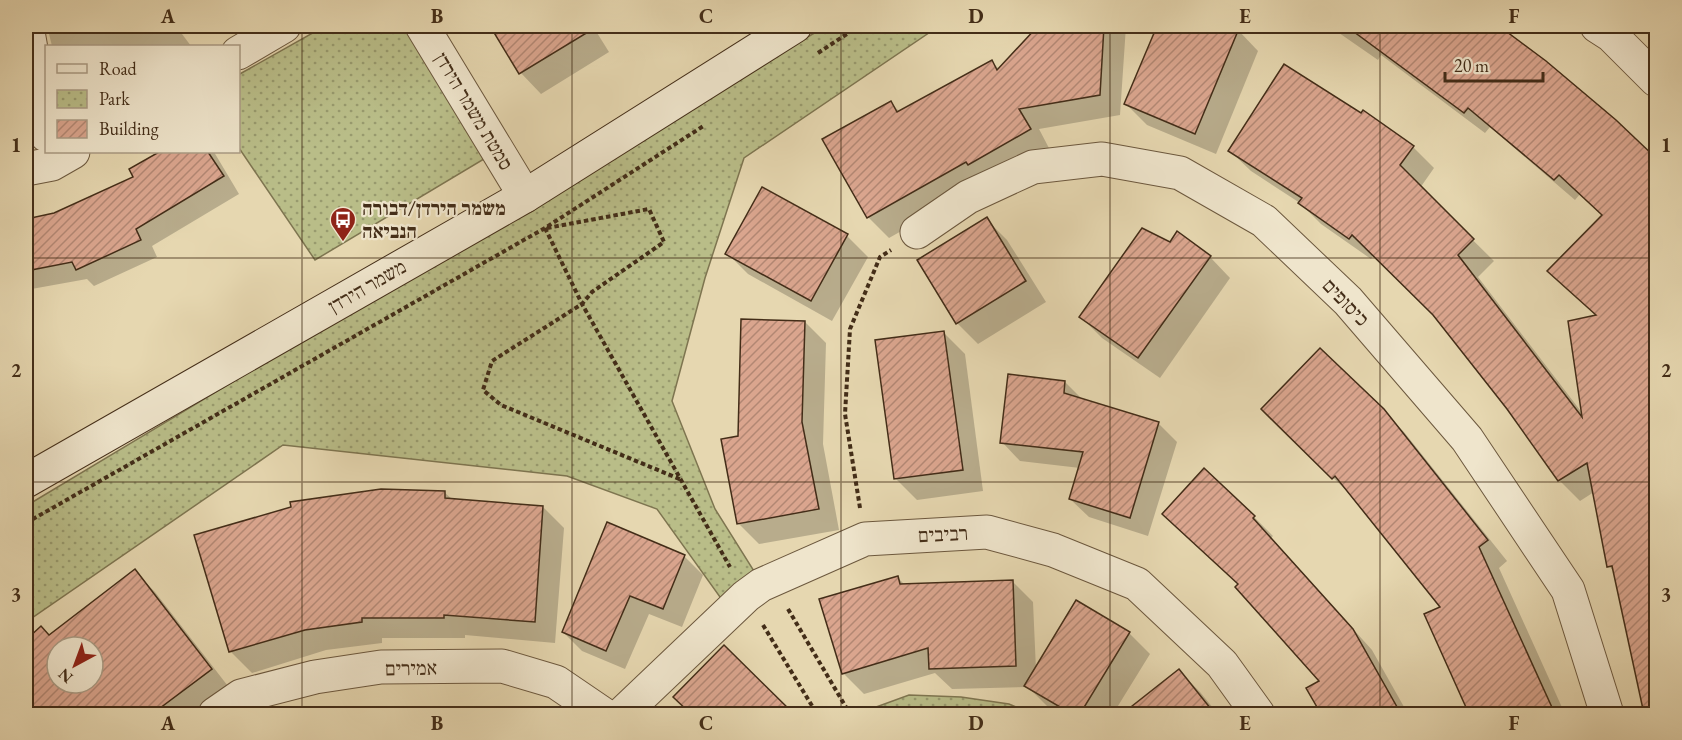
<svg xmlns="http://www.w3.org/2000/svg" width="1682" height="740" viewBox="0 0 1682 740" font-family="'EB Garamond','Frank Ruhl Libre',serif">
<defs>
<pattern id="park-dots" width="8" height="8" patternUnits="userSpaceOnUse" patternTransform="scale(1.5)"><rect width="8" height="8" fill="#b9bd88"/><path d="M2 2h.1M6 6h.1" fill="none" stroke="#989a6e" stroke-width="1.8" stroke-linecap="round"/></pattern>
<pattern id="building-hatch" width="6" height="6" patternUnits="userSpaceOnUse" patternTransform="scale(1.5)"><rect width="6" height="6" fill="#daa58e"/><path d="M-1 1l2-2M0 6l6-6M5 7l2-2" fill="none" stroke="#b28773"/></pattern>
</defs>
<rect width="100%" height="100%" fill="#e6d7b0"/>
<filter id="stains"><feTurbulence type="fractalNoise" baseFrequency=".00333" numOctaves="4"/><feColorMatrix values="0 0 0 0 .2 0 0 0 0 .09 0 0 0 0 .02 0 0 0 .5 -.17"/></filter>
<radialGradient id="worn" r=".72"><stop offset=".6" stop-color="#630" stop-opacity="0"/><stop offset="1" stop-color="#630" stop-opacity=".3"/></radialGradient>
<g fill="url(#park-dots)" stroke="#7e7550" stroke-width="1.5">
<polygon points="325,26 404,26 489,156 315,260 239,148 238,75"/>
<polygon points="826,26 939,26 744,158 705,278 672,401 715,509 759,579 725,604 657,509 567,476 283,445 26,622 26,506"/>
<polygon points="909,695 961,697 1009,704 1032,714 857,714"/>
</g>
<g fill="#0003" fill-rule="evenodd">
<polygon points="47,26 176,26 191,46 52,46"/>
<polygon points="492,26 597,26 594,28 609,52 541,94 521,73"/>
<polygon points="1040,26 1126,26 1120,115 1039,129 1050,150 988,182 889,238 868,217 891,103 900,112 991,61 1000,70"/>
<polygon points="1158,26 1227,26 1238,30 1258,51 1216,154 1147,125 1126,104"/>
<polygon points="1329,26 1496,26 1545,62 1614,120 1656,160 1656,714 1643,702 1615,573 1609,566 1594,492 1580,501 1559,480 1508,409 1436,315 1374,254 1371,259 1321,224 1300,203 1251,171 1230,151 1413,147 1434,168 1420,188 1494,261 1478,277 1583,414 1597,317 1549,271 1604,216 1580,194 1575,200 1490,127 1485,133 1381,55 1378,60"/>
<polygon points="162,152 214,152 239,194 152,246 157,257 94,286 87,279 26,290 26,220 54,215 135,177 131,170"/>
<polygon points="986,219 1007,240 1046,302 978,344 957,323"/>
<polygon points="847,236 868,257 832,321 748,274 727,253"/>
<polygon points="1170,244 1210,257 1230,278 1160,378 1102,338 1081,317"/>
<polygon points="805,322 826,343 823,444 839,530 759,544 738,523 740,437"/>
<polygon points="944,333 965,354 983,491 917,500 896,479"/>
<polygon points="1065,382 1083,400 1159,424 1177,442 1148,536 1089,517 1070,499 1080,468 1020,461 1002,442"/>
<polygon points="1382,410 1404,432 1507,561 1499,568 1565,714 1471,714 1426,615 1442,608 1354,498 1284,430"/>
<polygon points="444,492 453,500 543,507 564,528 555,643 465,635 465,638 382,638 382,643 326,650 252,673 231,652 196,536"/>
<polygon points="1254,517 1273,536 1271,538 1372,650 1408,714 1323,714 1308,689 1322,681 1240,585 1184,533"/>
<polygon points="684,556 703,575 682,627 649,614 625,669 582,651 563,632"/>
<path d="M134,571L155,592L231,690L200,714H32L26,707V642L41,628L49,637ZM57,647H93V683H57Z"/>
<polygon points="897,577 905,585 1012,581 1033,602 1036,670 1129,633 1150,654 1113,714 1061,714 1047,706 1028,687 952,689 935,673 864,694 843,673"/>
<polygon points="724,647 792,714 693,714 675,697"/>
<polygon points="1179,671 1200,692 1218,714 1125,714"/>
</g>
<g fill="url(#building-hatch)" stroke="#432d18" stroke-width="1.5" fill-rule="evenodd">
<polygon points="490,26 598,26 519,74"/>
<polygon points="1038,26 1104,26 1100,95 1019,109 1031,129 968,165 966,162 867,218 822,139 891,101 897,112 992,60 997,70"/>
<polygon points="1157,26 1240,26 1195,134 1124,104"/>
<polygon points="1346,26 1499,26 1546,61 1616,120 1656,158 1656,714 1644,714 1612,566 1607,567 1587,463 1558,481 1507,409 1433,315 1352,235 1349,239 1298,203 1302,198 1228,151 1284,64 1361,113 1363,110 1414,146 1400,165 1474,239 1458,255 1582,417 1568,321 1596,315 1547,271 1602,215 1559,175 1554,180 1468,108 1464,113"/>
<polygon points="159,152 208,152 224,176 136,229 141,240 76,270 72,262 26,271 26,219 54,213 133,177 129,169"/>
<polygon points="762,187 848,234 811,301 725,254"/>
<polygon points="987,217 1026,281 956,324 917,260"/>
<polygon points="1142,228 1170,242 1177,231 1211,256 1138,358 1079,317"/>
<polygon points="741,319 805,321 802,422 819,509 737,524 721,439 738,436"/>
<polygon points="944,331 963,470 894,479 875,340"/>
<polygon points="1320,348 1384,409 1488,540 1479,547 1555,714 1469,714 1424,614 1440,607 1335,476 1332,479 1261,409"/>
<polygon points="1008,374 1065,381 1064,393 1159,422 1130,518 1069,499 1083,452 1000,443"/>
<polygon points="1204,468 1255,516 1253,518 1353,629 1401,714 1321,714 1306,688 1319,681 1235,587 1238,584 1162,514"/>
<polygon points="381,489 445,491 445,498 543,506 535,622 444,615 444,618 362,618 362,622 305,630 229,652 194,535 291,507 290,502"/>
<polygon points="607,522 685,555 663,609 630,596 606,651 562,632"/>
<path d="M135,569L212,669L152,714H26V640L41,626L49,635ZM57,647H93V683H57Z"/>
<polygon points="898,576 900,584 1013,580 1016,666 929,669 928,648 842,674 819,599"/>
<polygon points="1076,600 1130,632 1080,714 1072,714 1024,686"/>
<polygon points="724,645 794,714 691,714 673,697"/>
<polygon points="1179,669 1215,714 1122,714"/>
</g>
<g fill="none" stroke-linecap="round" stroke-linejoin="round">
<defs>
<g id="street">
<polyline points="27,26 46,135"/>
<polyline points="422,26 525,196"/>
<polyline points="1597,26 1611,35 1656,80"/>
<polyline points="238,53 284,26"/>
<polyline points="26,169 52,164 73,152"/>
<polyline points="917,232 968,197 1033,167 1102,159 1180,173 1264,221 1348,301 1467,439 1568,590 1607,714"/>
<polyline points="215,714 241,696 315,677 381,667 502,666 556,682 603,714"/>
<polyline points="622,714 746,596 761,585 865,539 987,532 1053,550 1137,584 1222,664 1258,714"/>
</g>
<polyline id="secondary" points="26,481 525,196 795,26"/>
</defs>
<use href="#street" stroke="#6c583e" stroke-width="35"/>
<use href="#secondary" stroke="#432d18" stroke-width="35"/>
<g stroke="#432d18" stroke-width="4" stroke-dasharray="4.5 3" stroke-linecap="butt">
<polyline points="818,53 859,26"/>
<polyline points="545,228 582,304 730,567"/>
<polyline points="547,228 649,209 664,242 592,292 582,304 492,361 483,390 501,405 682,480"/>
<polyline points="860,508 845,414 850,329 880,257 891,250"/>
<polyline points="26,523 545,228 705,125"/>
<polyline points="788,609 850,714"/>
<polyline points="763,625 817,714"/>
</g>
<use href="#street" stroke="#efe5cc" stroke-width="33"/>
<use href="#secondary" stroke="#efe5cc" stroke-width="33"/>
</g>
<path fill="none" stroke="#432d18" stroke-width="1.5" stroke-opacity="0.55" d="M302,26V714M572,26V714M841,26V714M1110,26V714M1380,26V714M26,258H1656M26,482H1656"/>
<defs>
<symbol id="bus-pin" viewBox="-11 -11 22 30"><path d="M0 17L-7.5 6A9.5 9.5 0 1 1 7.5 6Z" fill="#8f2418" stroke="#efe5cc"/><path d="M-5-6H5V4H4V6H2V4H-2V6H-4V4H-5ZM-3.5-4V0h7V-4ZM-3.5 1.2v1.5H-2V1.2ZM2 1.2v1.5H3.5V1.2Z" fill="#fff"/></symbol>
</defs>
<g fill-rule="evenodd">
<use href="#bus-pin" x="328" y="205" width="30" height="40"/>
</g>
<g text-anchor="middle" stroke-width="4.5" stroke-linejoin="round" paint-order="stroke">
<g font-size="20" fill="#432d18" stroke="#efe5cc">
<text transform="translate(474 111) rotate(59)" y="7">סמטת משמר הירדן</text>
<text transform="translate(367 286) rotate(-30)" y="7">משמר הירדן</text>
<text transform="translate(1346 302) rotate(46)" y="7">כיסופים</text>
<text transform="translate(943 534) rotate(-3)" y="7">רביבים</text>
<text transform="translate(411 668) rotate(-1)" y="7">אמירים</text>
</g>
<g font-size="20" font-weight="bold" fill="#432d18" stroke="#efe5cc" text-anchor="start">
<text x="362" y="215">משמר הירדן/דבורה<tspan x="362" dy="23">הנביאה</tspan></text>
</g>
</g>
<rect width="1682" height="740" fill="none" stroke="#e6d7b0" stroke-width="66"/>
<rect x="45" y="45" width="195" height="108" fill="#efe5cc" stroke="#aa9b84" stroke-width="1.5"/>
<rect x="57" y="64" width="30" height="9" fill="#efe5cc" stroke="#aa9b84" stroke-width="1.5"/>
<text x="99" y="75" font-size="18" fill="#432d18">Road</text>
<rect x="57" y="90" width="30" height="18" fill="url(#park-dots)" stroke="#aa9b84" stroke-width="1.5"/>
<text x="99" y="105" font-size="18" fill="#432d18">Park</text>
<rect x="57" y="120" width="30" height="18" fill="url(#building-hatch)" stroke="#aa9b84" stroke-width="1.5"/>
<text x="99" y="135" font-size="18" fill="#432d18">Building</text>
<g transform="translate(75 665) rotate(221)"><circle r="28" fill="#efe5cc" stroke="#aa9b84" stroke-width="1.5"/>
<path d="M0-4.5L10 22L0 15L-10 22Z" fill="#8f2418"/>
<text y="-9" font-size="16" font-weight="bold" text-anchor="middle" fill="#432d18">N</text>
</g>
<path d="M1445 72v9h98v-9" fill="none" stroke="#432d18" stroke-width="3"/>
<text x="1454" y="72" font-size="18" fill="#432d18" stroke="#efe5cc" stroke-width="4.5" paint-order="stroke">20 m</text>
<rect x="33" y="33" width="1616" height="674" fill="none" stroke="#432d18" stroke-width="2"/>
<g font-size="20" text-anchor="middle" font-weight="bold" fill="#432d18">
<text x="168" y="23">A</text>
<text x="437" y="23">B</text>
<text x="706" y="23">C</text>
<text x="976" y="23">D</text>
<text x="1245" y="23">E</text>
<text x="1514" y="23">F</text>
<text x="16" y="152">1</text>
<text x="1666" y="152">1</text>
<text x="16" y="377">2</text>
<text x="1666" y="377">2</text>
<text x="16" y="601">3</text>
<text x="1666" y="601">3</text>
<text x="168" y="730">A</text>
<text x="437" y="730">B</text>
<text x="706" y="730">C</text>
<text x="976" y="730">D</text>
<text x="1245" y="730">E</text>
<text x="1514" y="730">F</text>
</g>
<rect width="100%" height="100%" filter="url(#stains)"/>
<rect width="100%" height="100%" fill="url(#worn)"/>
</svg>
